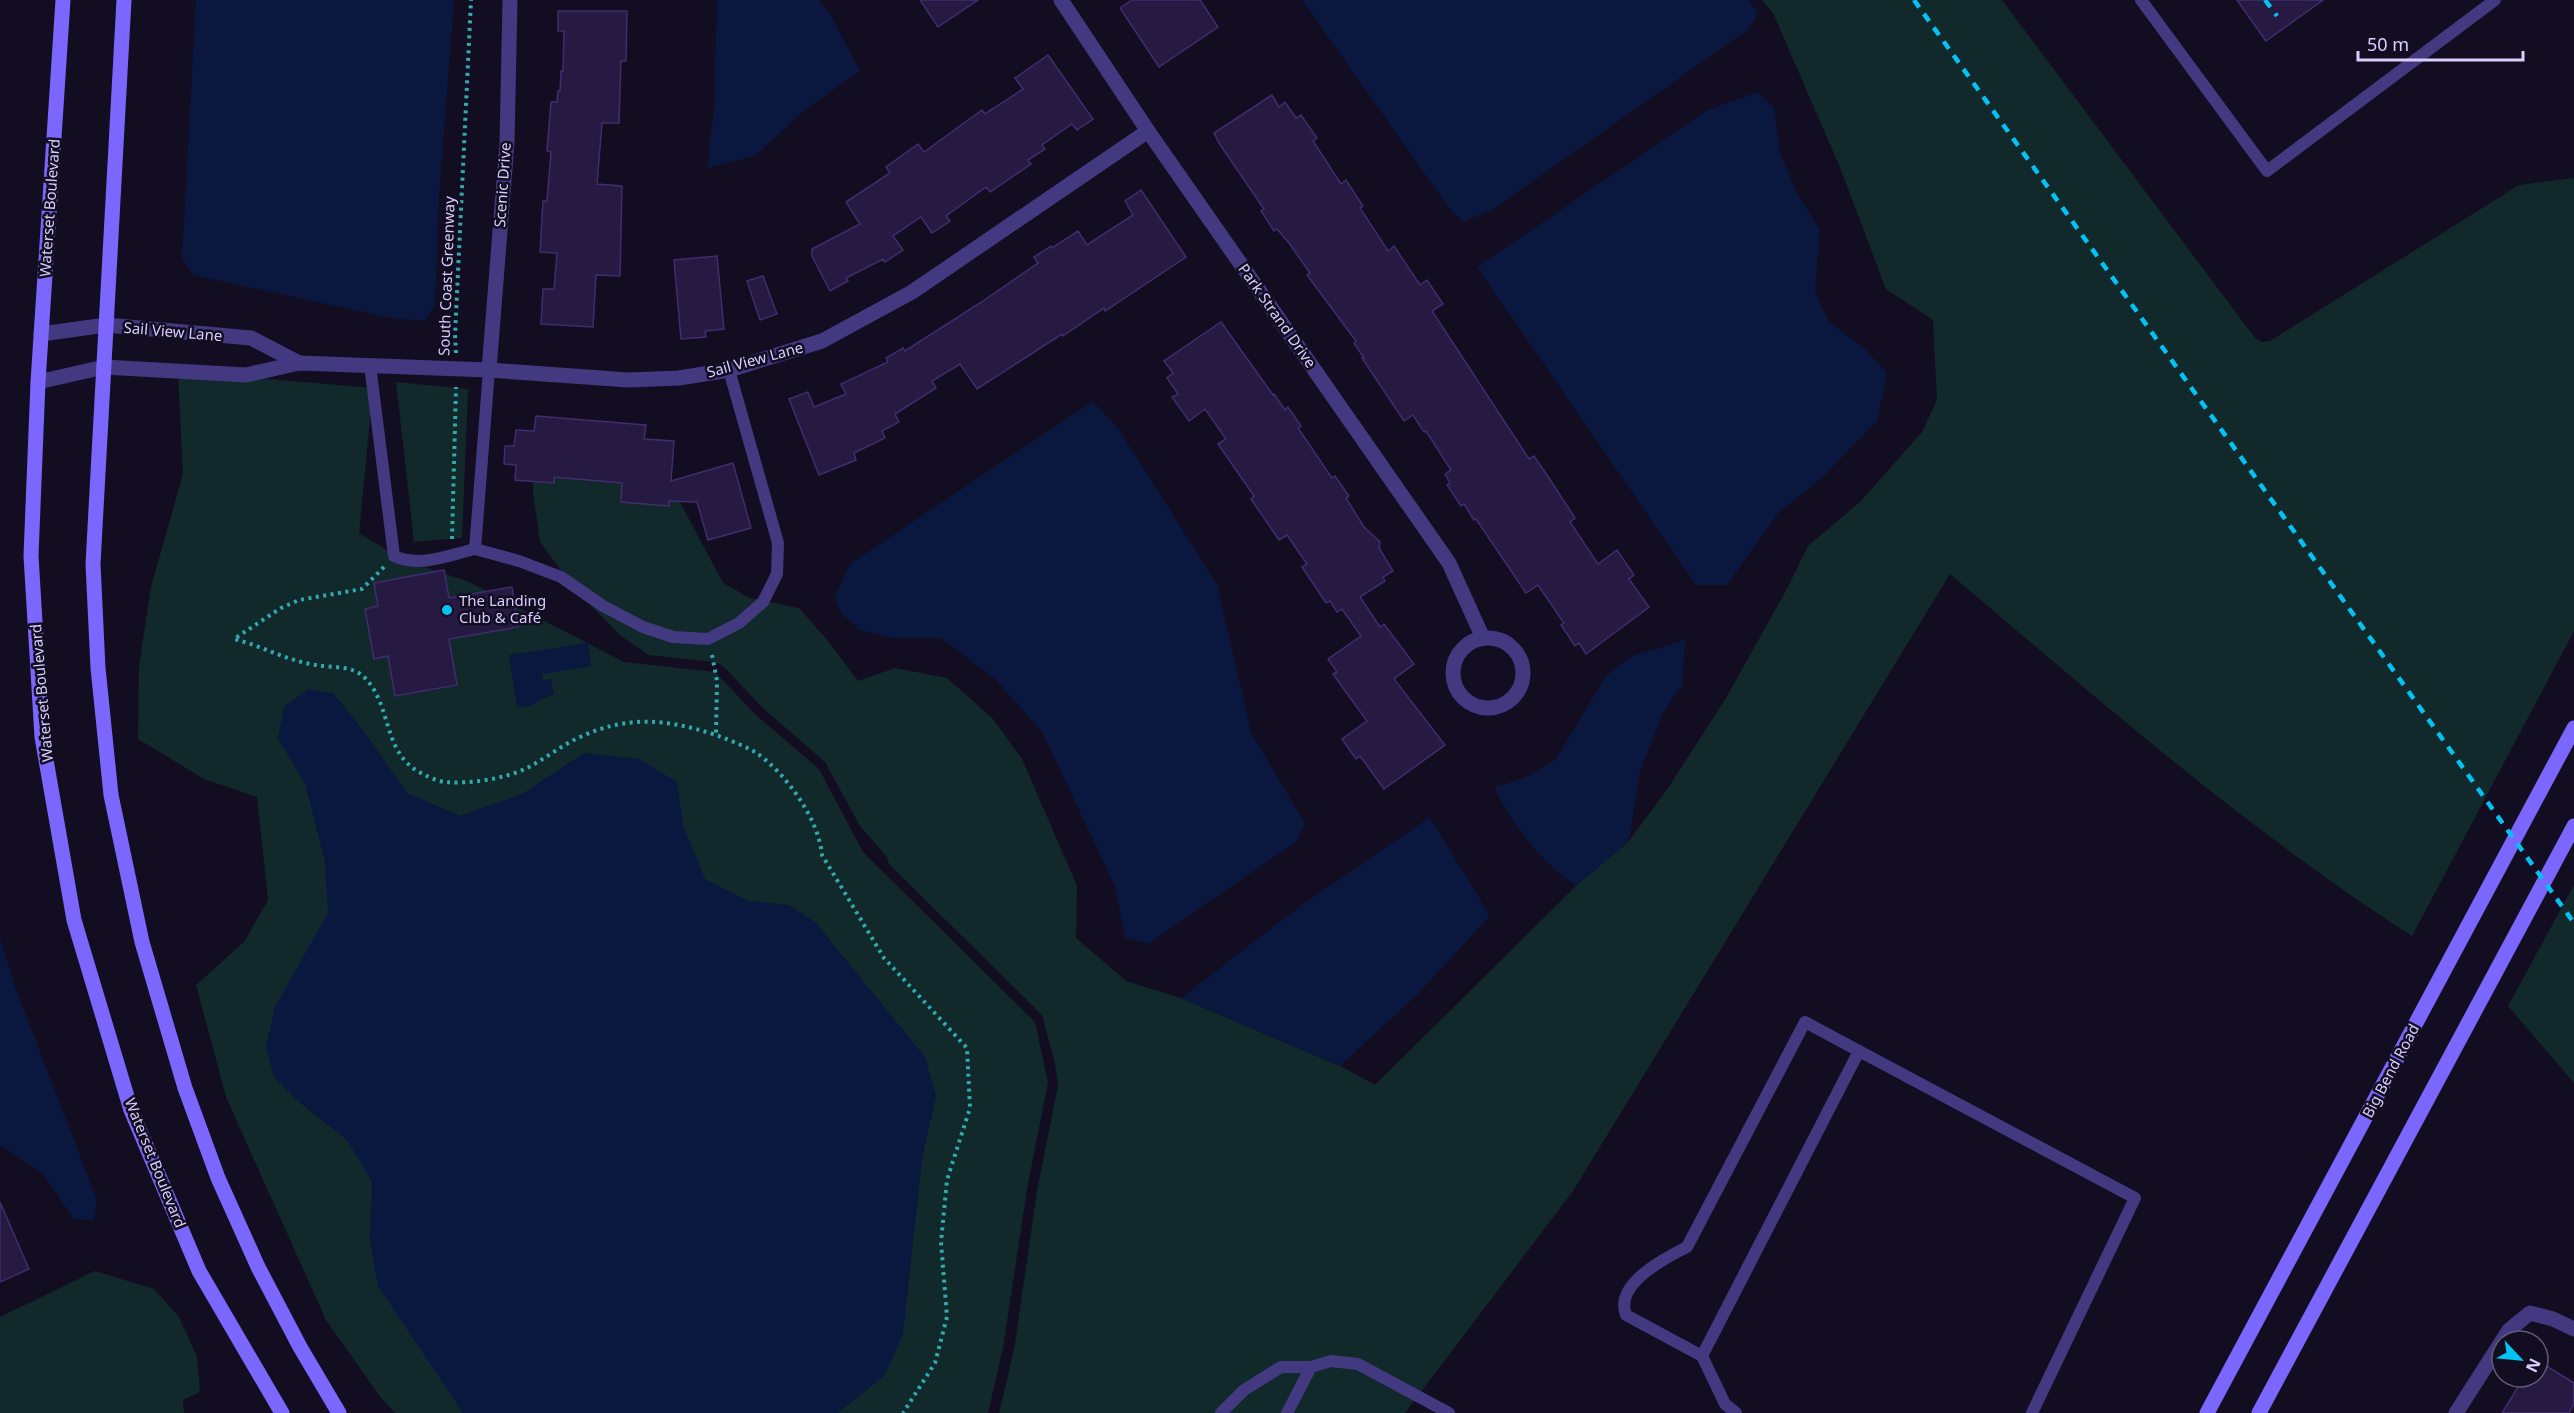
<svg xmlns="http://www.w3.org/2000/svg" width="2574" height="1413" viewBox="0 0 2574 1413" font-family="'Noto Sans',sans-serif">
<rect width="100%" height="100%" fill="#130d21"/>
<g fill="#11292b">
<path d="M1762,0H2002L2255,338L2262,342L2270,341L2519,185L2574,178V631L2412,936C2247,830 2099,700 1950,574L1573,1191L1405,1413H999L1014,1350L1037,1191L1058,1085L1055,1064L1042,1015L889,864L887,857L860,826L825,762L763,708L723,666L715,662L649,655L621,636L578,593L540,542L533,492L532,433L672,487L723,583L750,598L799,608L828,641L858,681L895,668L947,678L993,719L1022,759L1077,886L1076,938L1126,981L1181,998L1340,1066L1375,1085L1576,886L1629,841L1668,788L1726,698L1788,587L1808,546L1861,501L1922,432L1937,400L1933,320L1886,289L1839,165L1773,13Z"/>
<polygon points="178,371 373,388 359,533 405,561 467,581 624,662 715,672 756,715 819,769 863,852 1035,1022 1048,1082 1027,1189 1003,1348 988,1413 395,1413 381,1398 326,1320 226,1097 196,985 244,942 268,900 257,797 204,779 138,739 139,666 151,587 183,474"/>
<polygon points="396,382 468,389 462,538 414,542"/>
<polygon points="2574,885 2574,1083 2508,1006"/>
<polygon points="95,1271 154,1289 179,1317 197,1357 200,1392 183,1400 184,1413 0,1413 0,1317"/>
</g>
<g fill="#0a173e">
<polygon points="196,0 454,0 439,199 435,306 424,321 390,318 193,275 182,258"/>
<polygon points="717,0 819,0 830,14 860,71 806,109 755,156 707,168 714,108"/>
<polygon points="1302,0 1748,0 1758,13 1749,29 1492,210 1463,222 1449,208"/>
<polygon points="1757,92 1774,107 1780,151 1796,192 1820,230 1815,291 1828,321 1865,349 1887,373 1877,421 1822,478 1779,512 1727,585 1696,585 1477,267 1706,111"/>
<polygon points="1093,401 1118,428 1217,584 1251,732 1305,824 1296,842 1148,944 1125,938 1115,886 1042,732 996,680 941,638 892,638 859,630 841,613 835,596 850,564"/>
<path d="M1685,640L1682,685L1663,713L1640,772L1629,841L1576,886C1540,861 1514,827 1494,788L1526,777L1556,759L1606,676L1632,656Z"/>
<polygon points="588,643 591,666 542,674 543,681 551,679 554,693 532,705 517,707 509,655"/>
<polygon points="308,689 333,693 365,733 407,793 460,816 522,794 584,753 639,759 677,782 683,825 705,879 748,901 789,905 815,922 925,1057 936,1096 922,1159 903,1334 884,1376 838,1413 463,1413 378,1286 370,1239 372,1181 347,1140 299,1102 274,1077 266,1047 275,1007 328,913 325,862 305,783 278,739 284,707"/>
<polygon points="1430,817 1490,916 1416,996 1340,1066 1181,998 1299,907"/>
<polygon points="0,938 14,984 97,1200 94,1220 74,1219 43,1174 0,1145"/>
</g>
<g fill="#261a42" stroke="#402c6e" stroke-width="1.5">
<polygon points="920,0 978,0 938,27"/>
<polygon points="1132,0 1200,0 1218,27 1159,67 1120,8"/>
<polygon points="2237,0 2323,0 2266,41"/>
<polygon points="558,11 627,11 626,61 621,61 619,123 602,123 597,184 622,186 620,276 596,275 593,327 541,324 543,289 554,289 557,253 540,252 543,201 547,201 551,152 547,151 551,102 557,102 558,91 560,91 561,71 563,71 564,31 558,31"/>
<polygon points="1048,55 1093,119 1077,130 1072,124 1042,145 1045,149 1028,160 1031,164 990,192 986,187 946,216 950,221 932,233 921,217 893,236 903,250 885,262 883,259 846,278 848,281 830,291 812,256 812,249 860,224 846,202 890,173 886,167 918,144 924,152 982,110 985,114 1023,89 1015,78"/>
<polygon points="1272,95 1279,107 1285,102 1296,118 1301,115 1317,138 1313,141 1341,184 1346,180 1363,206 1360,208 1388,251 1394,246 1420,285 1427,280 1443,304 1432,311 1529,459 1534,456 1551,481 1575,518 1570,522 1598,564 1617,550 1634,575 1629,579 1649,607 1586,654 1579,643 1575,646 1561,625 1564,623 1538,585 1526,593 1476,519 1474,520 1464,504 1461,506 1447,485 1450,483 1445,474 1451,470 1426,431 1424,432 1413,415 1404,421 1362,358 1364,358 1354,343 1356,341 1307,275 1310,273 1289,243 1277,229 1274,231 1261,211 1264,209 1219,143 1214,133"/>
<polygon points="1141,190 1186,257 1105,311 1104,308 1063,336 1062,334 977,389 960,364 932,381 936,388 895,414 899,422 882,431 885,438 854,453 856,460 819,475 789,399 808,392 814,407 846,394 841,384 888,362 886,358 903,348 905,351 980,303 1038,263 1034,257 1051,246 1052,248 1078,231 1087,245 1133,215 1125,201"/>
<polygon points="717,256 724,329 705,331 706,337 681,339 674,260"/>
<polygon points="763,276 777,314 760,320 747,281"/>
<polygon points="1221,322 1273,395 1274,394 1285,410 1288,407 1301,426 1298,428 1332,478 1335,476 1349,496 1346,498 1364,527 1380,542 1379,548 1393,571 1383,577 1385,581 1360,597 1380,627 1384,624 1414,664 1394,679 1445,745 1384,789 1360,756 1356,759 1342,739 1367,721 1333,674 1337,672 1328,659 1361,636 1342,609 1337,612 1330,601 1326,603 1302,567 1307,564 1287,535 1279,540 1251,499 1254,496 1218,444 1226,439 1205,409 1189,421 1172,397 1178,394 1167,378 1173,373 1164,361"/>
<polygon points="536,416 646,425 644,439 674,441 671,481 733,463 751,528 708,540 697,502 669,501 669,506 621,502 622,483 554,477 554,483 515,480 516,465 504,464 505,446 514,446 516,430 534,431"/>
<polygon points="444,570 449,598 512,587 518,627 449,639 457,685 395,696 388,656 374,659 365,609 378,606 374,583"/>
<polygon points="0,1202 29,1269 0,1282"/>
<polygon points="2538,1361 2574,1383 2574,1404 2569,1413 2502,1413 2524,1377 2538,1377"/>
</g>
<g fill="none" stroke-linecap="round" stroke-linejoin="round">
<g stroke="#30abb1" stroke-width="4" stroke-dasharray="3 4.5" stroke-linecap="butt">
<polyline points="456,353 455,335 471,0"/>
<polyline points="452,539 456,387"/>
<path d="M384,567L362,589L299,600L281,608L234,639C262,646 288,661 316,665C331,668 352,665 364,677C392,704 382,751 419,772C427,776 436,781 445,782C471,784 505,779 529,767C546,758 562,745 580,737C628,715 667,719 716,735"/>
<path d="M712,655L717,681L716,735C729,740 743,745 755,752C785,772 819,819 822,855L884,958L967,1048L970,1108L947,1180L941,1242L947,1317L935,1363L903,1413"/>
</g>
<g stroke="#433980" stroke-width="12">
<polyline points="2141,0 2267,171 2495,0"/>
<path d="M370,365L394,556C420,568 449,555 475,549"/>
<polyline points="489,370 475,549 519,561 561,577 603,606 643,627 673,637 708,639 739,623 763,602 777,574 778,543 729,370"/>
<polyline points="1702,1356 1859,1051 2135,1198 2032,1413"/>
<polyline points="1221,1413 1244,1390 1281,1367 1311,1367"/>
<polyline points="1287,1413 1311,1367 1331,1361 1358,1364 1449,1413"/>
<path d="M1736,1413L1725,1404L1702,1356L1626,1315C1614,1284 1665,1258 1687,1247L1805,1022L1859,1051"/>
</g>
<g stroke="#433980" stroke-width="15">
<polyline points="1061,0 1148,131 1449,563 1483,638"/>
<polyline points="41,334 106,325 251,338 299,363"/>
<polyline points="489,370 507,143 510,0"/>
<polyline points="38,382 104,367 246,375 299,363 489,370 628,380 679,378 729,370 822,341 912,292 1148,131"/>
<circle cx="1488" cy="673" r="35"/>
<polyline points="2456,1413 2509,1330 2530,1313 2553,1319 2574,1329"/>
</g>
<g stroke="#7b67fd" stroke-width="15">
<polyline points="63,0 38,382 31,556 42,737 74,920 131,1110 199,1271 282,1413"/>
<polyline points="124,0 93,564 98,668 111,795 142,942 185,1088 218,1178 258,1267 300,1347 339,1413"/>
<polyline points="2207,1413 2574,728"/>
<polyline points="2259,1413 2574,826"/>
</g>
<g stroke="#03c3f5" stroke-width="4.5" stroke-dasharray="9 8" stroke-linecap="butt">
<polyline points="1914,0 2574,923"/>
<polyline points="2265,0 2277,16"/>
</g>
</g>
<circle fill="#03c3f5" stroke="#130d21" stroke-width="2" cx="447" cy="610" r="6"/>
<g text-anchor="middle" stroke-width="5" stroke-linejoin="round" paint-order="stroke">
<g font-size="15" fill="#d9cefe" stroke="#130d21">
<text transform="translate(503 185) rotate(-86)" y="5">Scenic Drive</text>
<text transform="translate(50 208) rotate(-86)" y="5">Waterset Boulevard</text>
<text transform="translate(447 276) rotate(-88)" y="5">South Coast Greenway</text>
<text transform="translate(1277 316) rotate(55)" y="5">Park Strand Drive</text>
<text transform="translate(173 332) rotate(5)" y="5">Sail View Lane</text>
<text transform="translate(755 360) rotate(-15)" y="5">Sail View Lane</text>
<text transform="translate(42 693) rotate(-95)" y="5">Waterset Boulevard</text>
<text transform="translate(2391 1071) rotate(-62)" y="5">Big Bend Road</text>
<text transform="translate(155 1163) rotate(68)" y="5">Waterset Boulevard</text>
</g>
<g font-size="15" fill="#d9cefe" stroke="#130d21" text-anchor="start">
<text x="459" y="606">The Landing<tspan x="459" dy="17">Club &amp; Café</tspan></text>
</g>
</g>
<g transform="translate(2520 1359) rotate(116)"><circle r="28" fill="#130d21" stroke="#625a79" stroke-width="1.5"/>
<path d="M0-4.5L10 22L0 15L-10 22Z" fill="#03c3f5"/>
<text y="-9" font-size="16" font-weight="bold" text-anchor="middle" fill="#d9cefe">N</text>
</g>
<path d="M2358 51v9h165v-9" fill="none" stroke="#d9cefe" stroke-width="3"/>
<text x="2367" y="51" font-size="18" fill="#d9cefe" stroke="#130d21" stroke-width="4.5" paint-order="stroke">50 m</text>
</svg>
